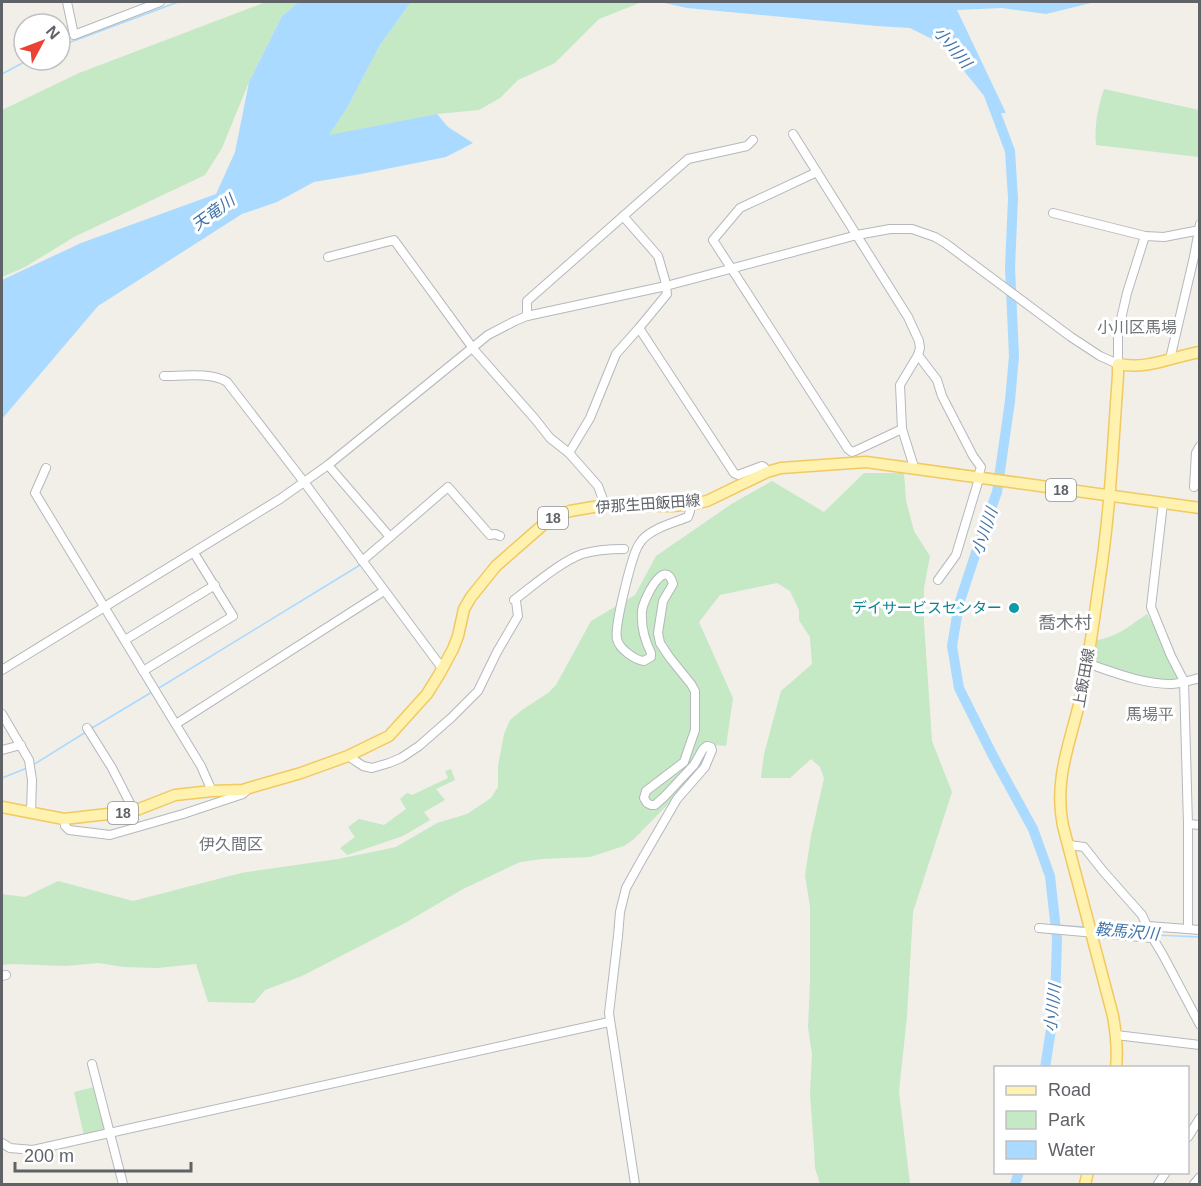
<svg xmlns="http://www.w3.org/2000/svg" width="1201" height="1186" viewBox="0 0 1201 1186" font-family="Arial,'Noto Sans JP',sans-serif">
<rect width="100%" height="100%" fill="#f1efe8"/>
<g fill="#c5e8c5">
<polygon points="266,2 299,2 282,16 249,82 222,148 205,175 74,237 25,267 2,277 2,110 79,73"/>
<polygon points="411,2 642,2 599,19 555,63 518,80 500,98 479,110 437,114 328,136 347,108 380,45"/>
<path d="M1104,89L1199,110V157L1096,145C1094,126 1098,107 1104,89Z"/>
<polygon points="864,473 904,473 906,500 914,531 930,556 924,588 924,623 932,741 952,792 913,912 907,1016 899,1091 910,1184 820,1184 815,1168 814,1148 810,1095 812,1054 808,1027 810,982 810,907 805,875 811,836 824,778 820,767 811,759 790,778 761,778 764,754 781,691 812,664 810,637 799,620 799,610 790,591 777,583 720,595 699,622 733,698 726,746 717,745 676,796 634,839 624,846 590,857 542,859 520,862 463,889 405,923 302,976 265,990 254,1003 208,1002 196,964 158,968 124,967 98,963 66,966 12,964 2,965 2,894 25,897 58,881 133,901 241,873 338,859 396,847 437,823 467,814 491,798 498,787 498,766 504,734 510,720 522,710 548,693 556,685 591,621 635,595 656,556 733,503 772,481 824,512"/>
<path d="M1147,614L1171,656L1183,681L1171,684L1086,663L1092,641C1116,638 1128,627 1147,614Z"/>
<polygon points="451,769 455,780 436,789 445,800 424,812 430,820 403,836 347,855 340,848 355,837 348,827 359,819 384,825 406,809 400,799 407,793 412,795 448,778 445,771"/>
<polygon points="98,1086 110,1134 85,1140 74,1092"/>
</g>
<g fill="#aadaff">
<polygon points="299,2 411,2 380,45 347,108 329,135 437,114 448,127 473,143 446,157 361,174 314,182 277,202 242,214 98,306 2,419 2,280 81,243 216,194 235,152 249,82 282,16"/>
<polygon points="660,2 1106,2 1095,2 1046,14 1002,8 957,10 1006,113 998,113 942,44 910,28 877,26 687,8"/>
</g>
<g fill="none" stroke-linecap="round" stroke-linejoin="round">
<g stroke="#aadaff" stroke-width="1.5">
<polyline points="60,46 178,2"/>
<polyline points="2,74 28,60"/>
<polyline points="159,688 360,565"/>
<polyline points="92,728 152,692"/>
<polyline points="33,765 86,732"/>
<polyline points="2,778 27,768"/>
<polyline points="1055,925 1085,927"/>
<polyline points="1096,928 1145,932"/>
<polyline points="1155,935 1200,937"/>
</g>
<g stroke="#aadaff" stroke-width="10">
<polyline points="989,95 1010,151 1013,198 1010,268 1014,356 1010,401 997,492 982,534 959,604 952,646 959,688 993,756 1033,829 1050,876 1057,939 1055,1004 1045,1068"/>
<polyline points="1015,1184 1019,1172"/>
</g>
<defs>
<g id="minor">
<polyline points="67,2 74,35 160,2"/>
<polyline points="793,134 908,317 919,341 920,348 918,355 900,385 902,429 914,467"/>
<polyline points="817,172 740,208 713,240 848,449 852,452 855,451 902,429"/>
<polyline points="1053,213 1145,236 1164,237 1200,230"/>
<polyline points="328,257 394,240 475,351 535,419 550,438 569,453 598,486 605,505"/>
<polyline points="527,316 527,301 688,159 747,146 753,140"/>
<polyline points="639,328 734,473 738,475 762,466 764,467 767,472"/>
<polyline points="918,355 937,380 942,396 973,456 981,467 978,477"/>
<polyline points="1170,359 1194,257 1200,224"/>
<path d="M164,376C182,376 212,372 227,382L304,482L442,668"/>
<polyline points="569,453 590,418 616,354 639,328 667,294 665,280 658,256 623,216"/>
<polyline points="328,465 390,537 362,561"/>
<polyline points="46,468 35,493 201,766 212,791"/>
<polyline points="1194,487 1196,453 1200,446"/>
<polyline points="1163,503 1151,607 1171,656 1184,681 1188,824 1188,928"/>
<polyline points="390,537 448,487 490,535 495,534 500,536"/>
<polyline points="938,580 956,555 978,482"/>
<polyline points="125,640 215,585"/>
<path d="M1086,663C1113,672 1142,684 1171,684C1180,684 1191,680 1200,678"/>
<polyline points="2,670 280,499 328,465 488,335 515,321 527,316 666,286 857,235 890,229 912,229 935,237 945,243 1071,337 1100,356 1118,364 1118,332 1127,293 1145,236"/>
<polyline points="143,671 233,616 194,553"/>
<polyline points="2,714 29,760 32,780 31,813"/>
<polyline points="176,724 384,591"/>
<polyline points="87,728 112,768 134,811"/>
<polyline points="2,750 21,745"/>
<path d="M348,756L363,766L372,768L389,763L401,758L419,746L451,718L478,691L497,652L518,616L516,601L514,600C533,586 560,562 582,554C595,550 610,549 624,549"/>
<polyline points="64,819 65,826 69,830 110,835 183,814 243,794 246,791"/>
<polyline points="1188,824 1200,825"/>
<polyline points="1069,845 1084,847 1103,871 1142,915 1151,935 1164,957 1200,1025"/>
<polyline points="1148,926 1200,930"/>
<polyline points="1039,928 1152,938"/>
<polyline points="2,976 6,975"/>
<polyline points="1116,1035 1200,1045"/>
<polyline points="92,1064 123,1184"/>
<polyline points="1188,1137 1200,1118"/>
<polyline points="2,1143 10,1148 33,1150 609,1022"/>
<path d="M635,1184L609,1013L618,936L620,912L626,888L641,861L677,799L705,767L712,750L711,747L707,746L703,749L694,765L665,796L655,805H651L647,803L644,798L646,791L684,762L695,730V691L691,684L670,658L660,643L658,633L663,601L673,584C665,555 643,600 642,611C641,626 644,639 651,653V657L644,661C635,660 619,649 617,639C614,626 631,561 637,548C638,545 641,542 642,540C653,528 673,523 688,517L690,511"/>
<polyline points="1158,1184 1166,1172"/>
<polyline points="1194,1184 1200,1177"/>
</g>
<g id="major">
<polyline points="2,807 64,819 134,811 175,795 212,791 243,790 249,788 301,773 348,756 389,736 427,694 440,673 453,649 458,636 464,609 471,597 496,566 544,524 556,516 570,511 605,505 672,506 693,504 707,501 767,472 781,468 866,462 1200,508"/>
<path d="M1116,1068C1118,1050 1116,1033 1113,1016L1063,826C1053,778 1072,738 1082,692C1089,656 1094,620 1099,584C1110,515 1113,444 1118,375V364C1148,370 1171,357 1200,352"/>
<polyline points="1085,1184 1088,1172"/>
</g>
</defs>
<use href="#minor" stroke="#b5b8bc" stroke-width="10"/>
<use href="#major" stroke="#f2c960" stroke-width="13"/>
<use href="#minor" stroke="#fff" stroke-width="8"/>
<use href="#major" stroke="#fff2af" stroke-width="10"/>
</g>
<circle fill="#0f9aa8" stroke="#fff" stroke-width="2" cx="1014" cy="608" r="6"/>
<g text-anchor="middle" stroke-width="6" stroke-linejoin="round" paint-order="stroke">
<g fill="#fff" stroke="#8f9295" stroke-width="1.5">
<rect x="1046" y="479" width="30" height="22" rx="4.5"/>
<rect x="538" y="507" width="30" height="22" rx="4.5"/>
<rect x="108" y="802" width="30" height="22" rx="4.5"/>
</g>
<g font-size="14" font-weight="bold" fill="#5f6368">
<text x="1061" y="495">18</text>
<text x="553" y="523">18</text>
<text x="123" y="818">18</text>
</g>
<g font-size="15" fill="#5f6368" stroke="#fff">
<text transform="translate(648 504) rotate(-4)" y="5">伊那生田飯田線</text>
<text transform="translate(1084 678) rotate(-80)" y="5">上飯田線</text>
</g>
<g font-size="15" fill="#0d838f" stroke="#fff" text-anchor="end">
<text x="1002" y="613">デイサービスセンター</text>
</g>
<g font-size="16" font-style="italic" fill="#4174aa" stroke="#fff">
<text transform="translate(953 47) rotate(50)" y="6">小川川</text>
<text transform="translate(213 212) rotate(-36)" y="6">天竜川</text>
<text transform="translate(984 531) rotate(-71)" y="6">小川川</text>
<text transform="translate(1127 931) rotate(5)" y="6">鞍馬沢川</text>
<text transform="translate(1052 1008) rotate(-84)" y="6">小川川</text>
</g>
<g font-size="16" fill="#70757a" stroke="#fff">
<text x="1137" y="333">小川区馬場</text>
<text x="1150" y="720">馬場平</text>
<text x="231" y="850">伊久間区</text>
</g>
<g font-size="18" fill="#70757a" stroke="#fff">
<text x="1065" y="629">喬木村</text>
</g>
</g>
<rect width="1201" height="1186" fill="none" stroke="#5f6368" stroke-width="6"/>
<rect x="994" y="1066" width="195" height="108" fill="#ffffff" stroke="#bfc1c3" stroke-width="1.5"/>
<rect x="1006" y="1086" width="30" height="9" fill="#fff2af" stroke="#bfc1c3" stroke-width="1.5"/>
<text x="1048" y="1096" font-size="18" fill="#5f6368">Road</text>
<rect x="1006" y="1111" width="30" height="18" fill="#c5e8c5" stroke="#bfc1c3" stroke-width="1.5"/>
<text x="1048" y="1126" font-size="18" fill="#5f6368">Park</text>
<rect x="1006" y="1141" width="30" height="18" fill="#aadaff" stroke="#bfc1c3" stroke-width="1.5"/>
<text x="1048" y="1156" font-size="18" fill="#5f6368">Water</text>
<g transform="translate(42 42) rotate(49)"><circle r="28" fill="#ffffff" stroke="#bfc1c3" stroke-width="1.5"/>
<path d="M0-4.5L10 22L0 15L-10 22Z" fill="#ea4335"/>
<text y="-9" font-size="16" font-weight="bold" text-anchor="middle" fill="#5f6368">N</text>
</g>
<path d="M15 1162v9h176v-9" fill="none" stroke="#5f6368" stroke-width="3"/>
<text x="24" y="1162" font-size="18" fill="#5f6368" stroke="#ffffff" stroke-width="4.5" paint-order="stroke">200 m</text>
</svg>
